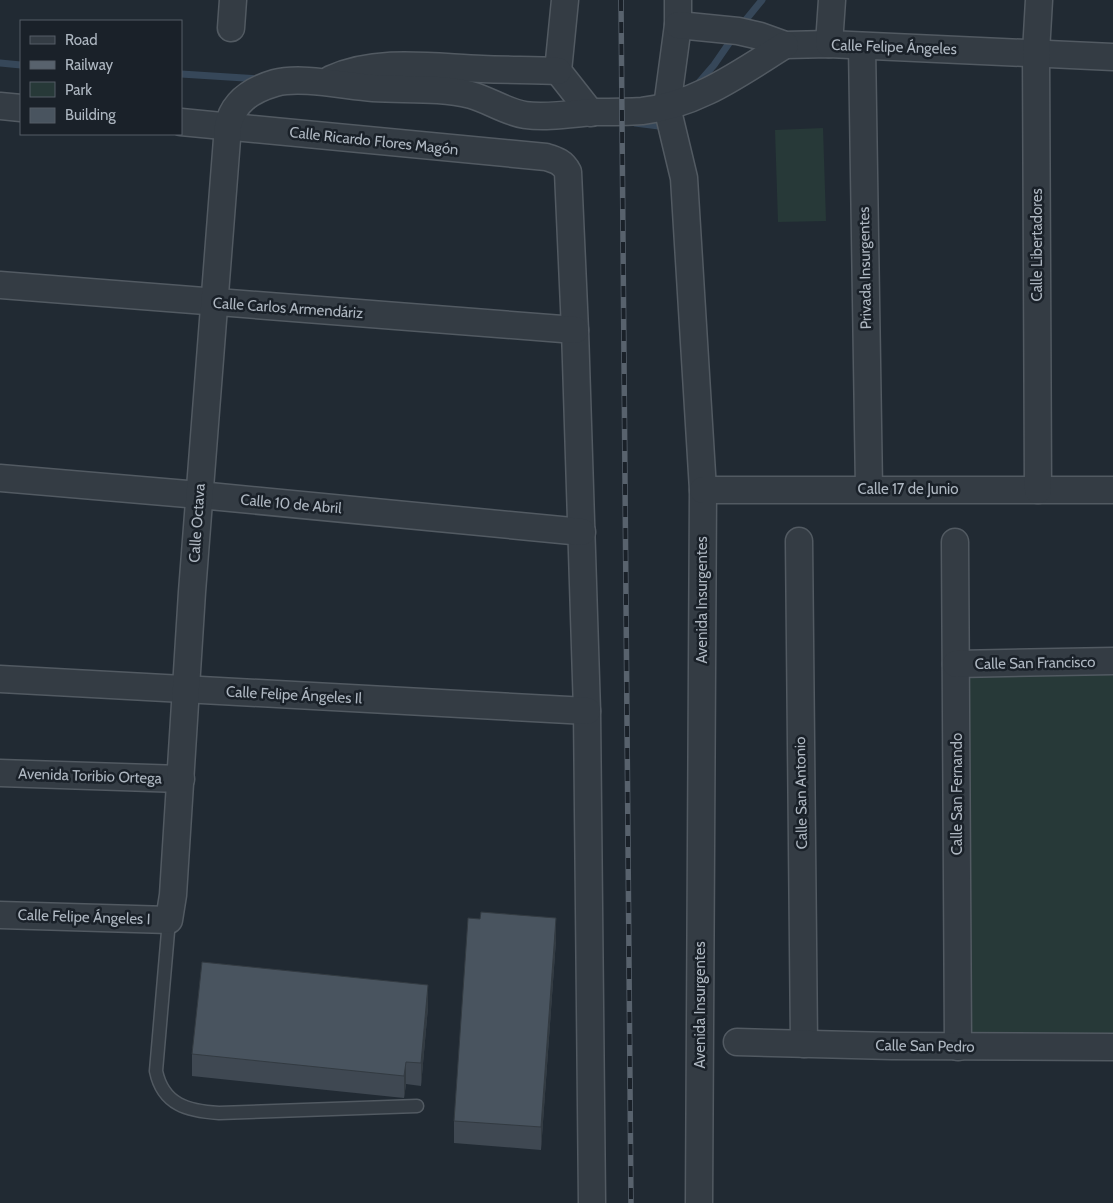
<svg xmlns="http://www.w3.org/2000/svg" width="1113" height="1203" viewBox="0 0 1113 1203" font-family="Cabin,sans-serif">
<rect width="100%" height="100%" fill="#212a33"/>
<g fill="#273938">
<polygon points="823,128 826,221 778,222 775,130"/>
<polygon points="1113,661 1113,1047 958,1047 956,664"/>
</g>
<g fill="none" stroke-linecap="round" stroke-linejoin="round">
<g stroke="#364759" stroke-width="7">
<polyline points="740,27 762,0"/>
<polyline points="0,63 21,65"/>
<polyline points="181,74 259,79"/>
<polyline points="695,87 714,65 734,36"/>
<polyline points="635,123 659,126 664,120"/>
</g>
<defs>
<path id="lane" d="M169,920L156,1071C163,1105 188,1111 219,1113L417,1106"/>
<g id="street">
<polyline points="565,0 558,71 591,113"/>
<polyline points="678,0 678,25 667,107 684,178 703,490 699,1203"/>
<polyline points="678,25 738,31 760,36 785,45 829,44 1113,57"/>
<polyline points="231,28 233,0"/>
<polyline points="829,44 832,0"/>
<polyline points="862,46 869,489"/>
<path d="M331,79C377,58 432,67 482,69C507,70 533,70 558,71"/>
<polyline points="0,106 21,108"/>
<path d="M181,122L546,157C556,160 563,162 568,172L575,330L587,711L592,1203"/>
<polyline points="0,285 575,330"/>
<polyline points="0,478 199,495 582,532"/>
<polyline points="703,490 1113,490"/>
<polyline points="1038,490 1036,52 1039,0"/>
<polyline points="799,541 804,1044"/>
<polyline points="955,542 958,1047"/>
<polyline points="956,664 1113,661"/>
<polyline points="0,679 587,711"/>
<polyline points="0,773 181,779"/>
<path d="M0,915L169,920L173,895L192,592L228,126C233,102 251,90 275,83C301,76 345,86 373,88C405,90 440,87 471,95C489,100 506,112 525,115C547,118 570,114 593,112C609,112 626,112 642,111C697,105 740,73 785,45"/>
<polyline points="737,1042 892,1046 1113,1047"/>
</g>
</defs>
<use href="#lane" stroke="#525a62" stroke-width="15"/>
<use href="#street" stroke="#525a62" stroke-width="29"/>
<use href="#lane" stroke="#343c44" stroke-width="12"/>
<use href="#street" stroke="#343c44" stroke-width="26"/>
<defs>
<polyline id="rail" points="621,0 631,1203"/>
</defs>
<use href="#rail" stroke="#58626d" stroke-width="5.5"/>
<use href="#rail" stroke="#1a2129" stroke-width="4" stroke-dasharray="11" stroke-linecap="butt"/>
</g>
<g fill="#3f4852">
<polygon points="556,940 541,1150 454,1143 454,1121"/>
<polygon points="428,1007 421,1086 406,1084 404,1098 192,1076 192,1054"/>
</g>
<g fill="#333b42">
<polygon points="556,918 556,940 541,1150 541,1127"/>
<polygon points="428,985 428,1007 421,1086 421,1063"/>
<polygon points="406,1062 406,1084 404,1098 404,1076"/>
</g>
<g fill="#49545f" stroke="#333b42">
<polygon points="481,912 556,918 541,1127 454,1121 468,918 480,919"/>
<polygon points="202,962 428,985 421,1063 406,1062 404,1076 192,1054"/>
</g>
<g text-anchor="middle" stroke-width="5" stroke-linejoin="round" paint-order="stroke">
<g font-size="15" fill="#aeb7c1" stroke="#1a2129">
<text transform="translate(894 47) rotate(2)" y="5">Calle Felipe Ángeles</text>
<text transform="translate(374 141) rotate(6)" y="5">Calle Ricardo Flores Magón</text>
<text transform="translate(1037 245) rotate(-90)" y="5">Calle Libertadores</text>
<text transform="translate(865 268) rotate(-91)" y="5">Privada Insurgentes</text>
<text transform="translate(288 308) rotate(4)" y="5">Calle Carlos Armendáriz</text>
<text x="908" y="494">Calle 17 de Junio</text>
<text transform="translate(291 504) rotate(5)" y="5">Calle 10 de Abril</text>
<text transform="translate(197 523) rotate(-86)" y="5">Calle Octava</text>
<text transform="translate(702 600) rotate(-90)" y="5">Avenida Insurgentes</text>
<text transform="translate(1035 663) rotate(-1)" y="5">Calle San Francisco</text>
<text transform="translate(294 695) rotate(3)" y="5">Calle Felipe Ángeles Il</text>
<text transform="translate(90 776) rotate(2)" y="5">Avenida Toribio Ortega</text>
<text transform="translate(801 793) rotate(-91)" y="5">Calle San Antonio</text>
<text transform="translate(957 794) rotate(-90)" y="5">Calle San Fernando</text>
<text transform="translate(84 917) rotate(2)" y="5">Calle Felipe Ángeles I</text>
<text transform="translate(700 1005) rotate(-90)" y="5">Avenida Insurgentes</text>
<text transform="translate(925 1046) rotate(1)" y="5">Calle San Pedro</text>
</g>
</g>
<rect x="20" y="20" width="162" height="115" fill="#1a2129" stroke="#555d66"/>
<rect x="30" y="36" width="25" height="8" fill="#343c44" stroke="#555d66"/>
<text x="65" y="45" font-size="15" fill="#aeb7c1">Road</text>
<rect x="30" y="61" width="25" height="8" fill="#58626d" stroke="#555d66"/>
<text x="65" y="70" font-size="15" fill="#aeb7c1">Railway</text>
<rect x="30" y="82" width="25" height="15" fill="#273938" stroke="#555d66"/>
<text x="65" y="95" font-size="15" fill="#aeb7c1">Park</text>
<rect x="30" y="108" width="25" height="15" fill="#49545f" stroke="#555d66"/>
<text x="65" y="120" font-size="15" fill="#aeb7c1">Building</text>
</svg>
